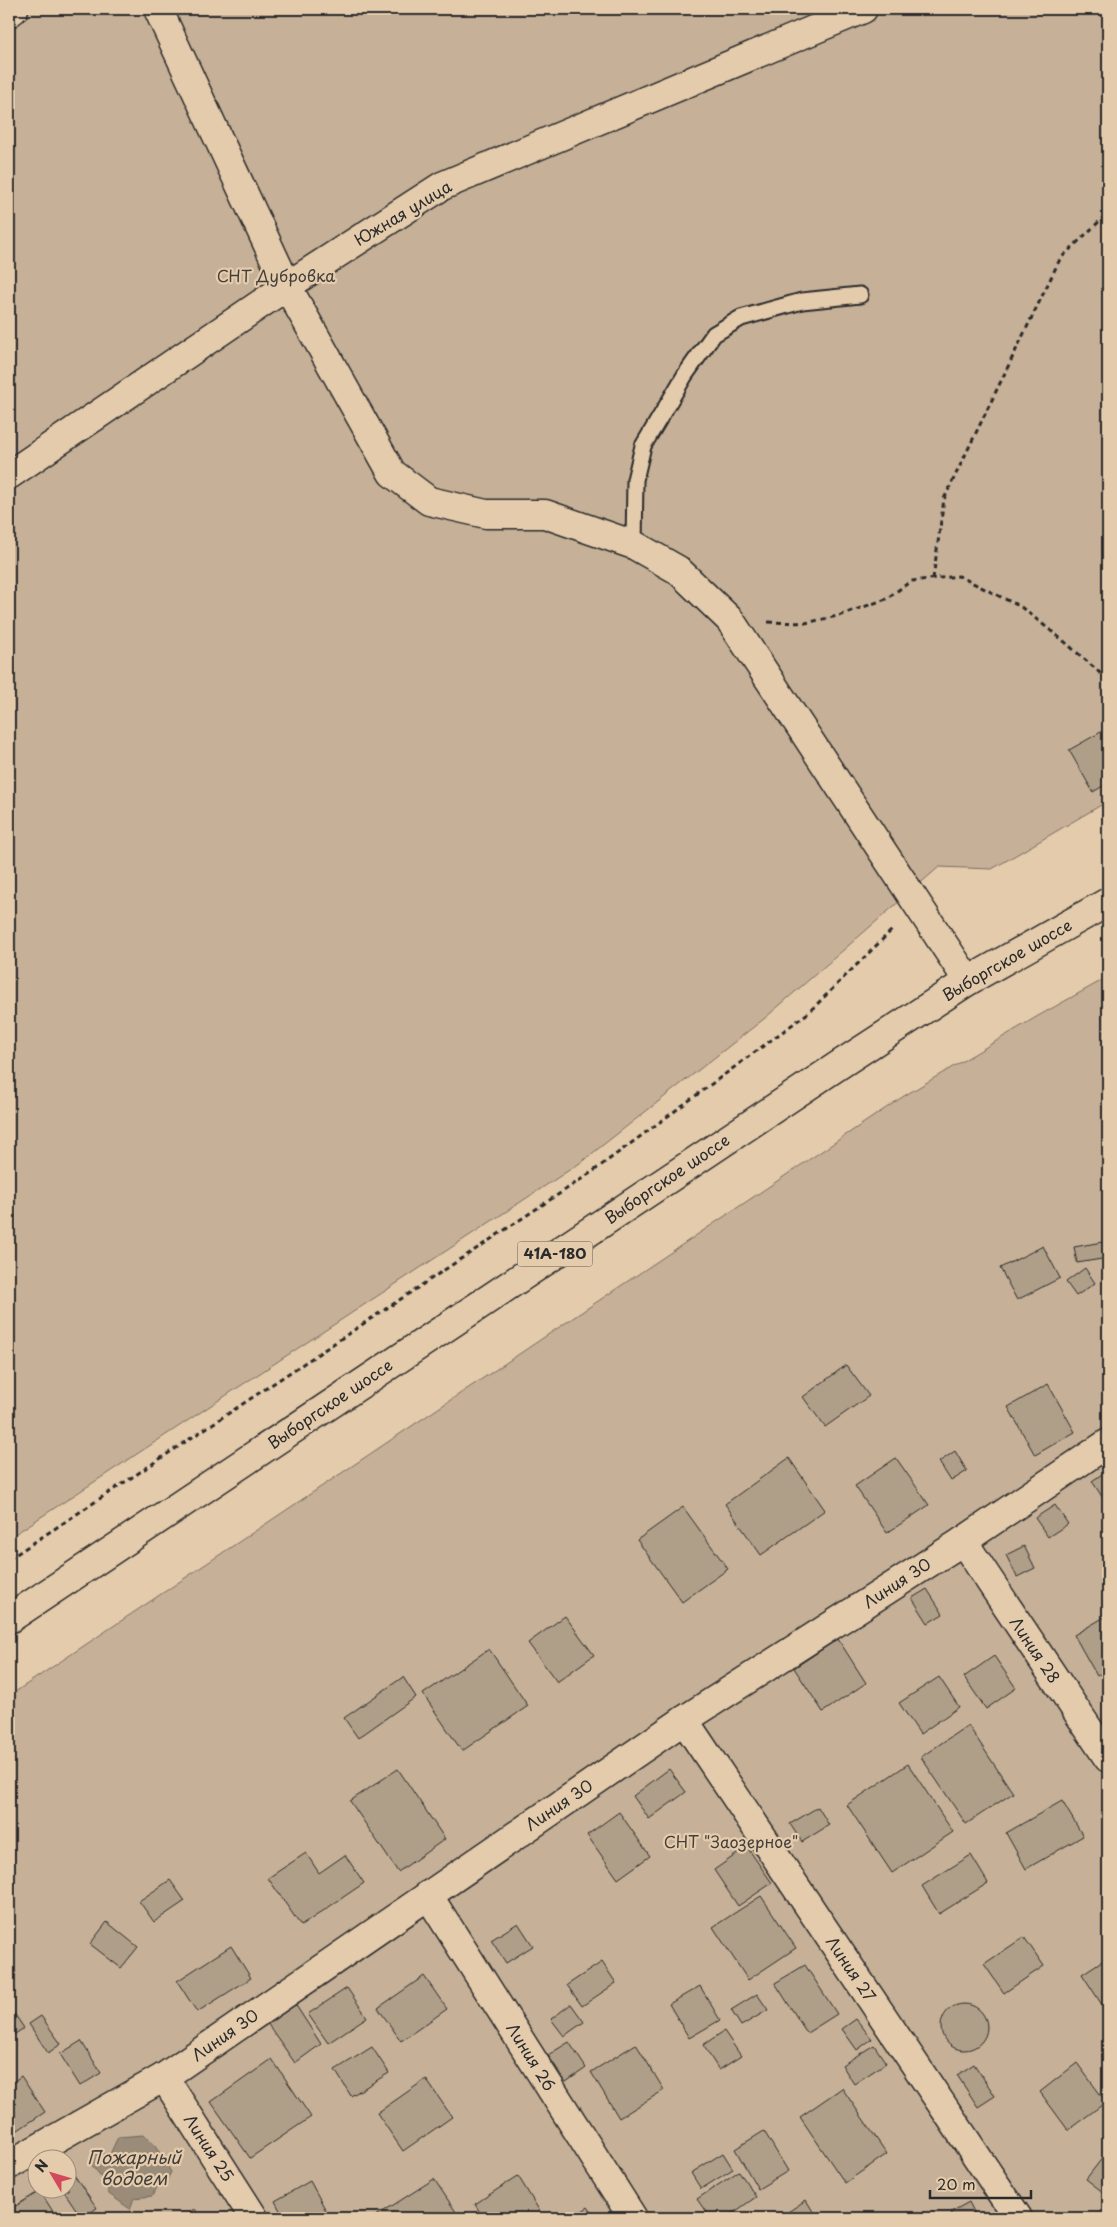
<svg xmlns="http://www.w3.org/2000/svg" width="1117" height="2227" viewBox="0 0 1117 2227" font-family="'Playpen Sans',sans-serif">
<rect width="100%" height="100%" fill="#e4cbac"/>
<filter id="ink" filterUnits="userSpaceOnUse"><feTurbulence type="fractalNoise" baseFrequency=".02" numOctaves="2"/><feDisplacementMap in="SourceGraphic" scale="10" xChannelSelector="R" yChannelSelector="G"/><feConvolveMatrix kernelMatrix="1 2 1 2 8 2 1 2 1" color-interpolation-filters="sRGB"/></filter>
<g filter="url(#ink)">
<g fill="#c6b097" stroke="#786e61" fill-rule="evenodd">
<polygon points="9,9 1108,9 1108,801 992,869 939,867 765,1018 580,1163 9,1538"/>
<path d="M1108,977V2218H9V1696L904,1096L1038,1016ZM38,2160H68V2190H38Z"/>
</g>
<polygon fill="#9a8c79" stroke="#6e655a" points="143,2135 155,2145 171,2172 167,2180 159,2184 152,2196 134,2198 130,2209 109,2194 104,2180 90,2163 95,2154 110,2154 118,2137"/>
<g fill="#b09f88" stroke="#2b2b2b">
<polygon points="1108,728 1108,783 1093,792 1069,750"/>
<polygon points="1108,1241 1108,1258 1077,1263 1074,1247"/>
<polygon points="1043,1246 1060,1278 1017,1300 1000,1268"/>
<polygon points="1085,1268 1095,1283 1076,1296 1066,1282"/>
<polygon points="846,1365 869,1396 825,1427 803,1397"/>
<polygon points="1048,1384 1075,1432 1035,1455 1008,1407"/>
<polygon points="955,1451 967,1471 951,1481 939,1462"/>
<polygon points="789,1458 825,1510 761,1555 725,1504"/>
<polygon points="896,1458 929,1505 887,1533 855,1486"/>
<polygon points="1108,1470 1108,1506 1092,1481"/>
<polygon points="1055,1505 1068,1524 1048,1537 1035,1518"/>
<polygon points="683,1507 728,1569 682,1602 637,1540"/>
<polygon points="1024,1546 1035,1568 1017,1577 1006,1555"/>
<polygon points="927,1589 943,1614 928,1623 912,1598"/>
<polygon points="1108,1615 1108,1670 1097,1676 1074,1635"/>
<polygon points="565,1616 594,1655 557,1682 528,1643"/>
<polygon points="838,1639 866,1683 823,1712 794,1668"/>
<polygon points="489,1649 528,1706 462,1751 423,1694"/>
<polygon points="994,1656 1016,1688 986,1709 964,1677"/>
<polygon points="403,1677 416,1697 358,1738 344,1718"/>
<polygon points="939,1677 959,1707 920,1734 899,1703"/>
<polygon points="968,1725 1013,1793 966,1824 921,1757"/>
<polygon points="908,1764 953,1832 892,1873 847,1805"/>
<polygon points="398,1769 445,1839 398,1872 350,1801"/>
<polygon points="669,1769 686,1792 649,1819 633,1796"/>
<polygon points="1062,1801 1083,1836 1026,1869 1006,1833"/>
<polygon points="818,1807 829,1825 802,1842 790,1824"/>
<polygon points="619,1812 650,1856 618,1879 587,1835"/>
<polygon points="747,1847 772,1883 738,1906 714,1870"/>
<polygon points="306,1853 319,1873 345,1855 364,1883 301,1926 268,1878"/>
<polygon points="971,1855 988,1883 939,1914 922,1886"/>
<polygon points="170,1880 185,1901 154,1922 139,1901"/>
<polygon points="761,1896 796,1948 748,1980 713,1927"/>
<polygon points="107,1922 138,1947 121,1968 90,1944"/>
<polygon points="518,1923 533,1946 506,1963 491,1940"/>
<polygon points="1024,1937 1044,1966 1004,1993 984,1964"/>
<polygon points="231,1946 251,1978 197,2012 177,1981"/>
<polygon points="1108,1957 1108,2014 1082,1974"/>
<polygon points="602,1962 616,1983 582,2006 567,1985"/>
<polygon points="805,1965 837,2014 807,2033 775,1983"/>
<polygon points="424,1976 447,2009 401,2041 378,2008"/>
<polygon points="700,1986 720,2020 689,2038 669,2004"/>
<polygon points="347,1988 367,2017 328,2043 308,2014"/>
<polygon points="757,1994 768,2010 741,2026 731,2010"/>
<polygon points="295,2004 321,2044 295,2063 267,2023"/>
<polygon points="571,2004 584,2022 564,2036 551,2019"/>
<circle cx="964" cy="2027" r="23"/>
<polygon points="9,2006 24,2028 9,2038"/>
<polygon points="41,2016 61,2044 48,2053 29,2024"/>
<polygon points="856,2019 872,2039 857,2050 842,2029"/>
<polygon points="724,2031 741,2056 719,2070 703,2045"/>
<polygon points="81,2041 101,2073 80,2086 60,2054"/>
<polygon points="569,2042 586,2068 566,2082 548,2055"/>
<polygon points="636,2044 664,2090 619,2118 591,2072"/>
<polygon points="874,2045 886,2063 854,2084 842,2065"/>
<polygon points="372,2047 389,2073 351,2096 335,2070"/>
<polygon points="272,2059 311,2117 250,2158 211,2102"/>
<polygon points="1077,2063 1106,2102 1068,2130 1040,2092"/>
<polygon points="974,2064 995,2096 978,2107 957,2075"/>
<polygon points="21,2076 45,2112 9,2136 9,2085"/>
<polygon points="426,2079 452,2117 403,2151 377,2113"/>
<polygon points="842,2088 887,2154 845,2183 800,2117"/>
<polygon points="764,2131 788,2171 758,2189 735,2149"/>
<polygon points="1107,2152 1108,2153 1108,2196 1086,2179"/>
<polygon points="723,2153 733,2169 701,2189 691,2173"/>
<polygon points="739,2171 756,2197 726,2218 710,2218 697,2199"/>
<polygon points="74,2175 97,2208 82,2218 63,2190 68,2190 68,2180"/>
<polygon points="518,2176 544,2218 483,2218 475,2204"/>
<polygon points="434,2179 460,2218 373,2218"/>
<polygon points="310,2181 330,2218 284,2218 275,2201"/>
<polygon points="40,2191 57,2218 9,2218 9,2210"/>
<polygon points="806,2200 817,2218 787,2218 785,2214"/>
<polygon points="969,2202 977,2218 954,2218 951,2212"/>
<polygon points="588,2207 596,2218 572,2218"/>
<polygon points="195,2209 201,2218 182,2218"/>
</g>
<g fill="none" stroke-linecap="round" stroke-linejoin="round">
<defs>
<polyline id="lane" points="634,545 635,480 643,446 685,375 714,334 741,318 802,301 860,295"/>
<g id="street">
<polyline points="158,9 287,286 392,473 429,501 486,514 545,514 634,545 678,570 730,620 968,981"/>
<polyline points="9,13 14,9"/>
<polyline points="9,475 287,286 442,186 863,9"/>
<polyline points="963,1541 1108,1758"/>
<polyline points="684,1720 1018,2218"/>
<polyline points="428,1895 633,2218"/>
<polyline points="164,2077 254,2218"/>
<polyline points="9,2165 164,2077 684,1720 963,1541 1108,1443"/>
</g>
<polyline id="primary" points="9,1619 839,1065 968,981 1108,902"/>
</defs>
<use href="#lane" stroke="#2b2b2b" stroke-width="19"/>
<use href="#street" stroke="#2b2b2b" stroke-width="31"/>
<use href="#primary" stroke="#2b2b2b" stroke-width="31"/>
<g stroke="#2b2b2b" stroke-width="3" stroke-dasharray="5 4" stroke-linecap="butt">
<polyline points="933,579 944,499 1060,259 1108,213"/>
<polyline points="768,622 805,623 838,616 886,599 911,581 959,576 1021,607 1065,642 1108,680"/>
<polyline points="9,1559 592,1172 808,1013 894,928"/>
</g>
<use href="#lane" stroke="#e4cbac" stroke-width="15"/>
<use href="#street" stroke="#e4cbac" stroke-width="28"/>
<use href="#primary" stroke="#e4cbac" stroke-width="28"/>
</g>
</g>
<g text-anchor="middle" stroke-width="4.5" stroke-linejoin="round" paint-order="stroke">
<rect fill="#e4cbac" stroke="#625b52" stroke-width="1" x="517.5" y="1241.5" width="75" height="25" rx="4"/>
<g font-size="15" font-weight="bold" fill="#2b2b2b">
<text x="555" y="1259">41А-180</text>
</g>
<g font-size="16" fill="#2b2b2b" stroke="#e4cbac">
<text transform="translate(403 213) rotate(-31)" y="6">Южная улица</text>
<text transform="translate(1007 960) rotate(-30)" y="6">Выборгское шоссе</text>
<text transform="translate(667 1179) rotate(-34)" y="6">Выборгское шоссе</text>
<text transform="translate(330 1404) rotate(-34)" y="6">Выборгское шоссе</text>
<text transform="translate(897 1583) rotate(-33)" y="6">Линия 30</text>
<text transform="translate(1035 1650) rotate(56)" y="6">Линия 28</text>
<text transform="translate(559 1805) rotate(-34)" y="6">Линия 30</text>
<text transform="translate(851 1969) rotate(56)" y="6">Линия 27</text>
<text transform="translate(225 2035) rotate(-35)" y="6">Линия 30</text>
<text transform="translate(531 2057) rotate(58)" y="6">Линия 26</text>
<text transform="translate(209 2148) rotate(57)" y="6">Линия 25</text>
</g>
<g font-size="16" fill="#423f3b" stroke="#e4cbac">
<text x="276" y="282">СНТ Дубровка</text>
<text x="731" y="1848">СНТ "Заозерное"</text>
</g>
<g font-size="18" font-style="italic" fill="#413e3b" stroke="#e4cbac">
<text x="134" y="2164">Пожарный<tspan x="134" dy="21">водоем</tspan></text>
</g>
</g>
<rect width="1117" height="2227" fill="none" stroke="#e4cbac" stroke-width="30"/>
<rect x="15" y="15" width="1087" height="2197" fill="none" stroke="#2b2b2b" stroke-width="2" filter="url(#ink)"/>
<g transform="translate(52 2174) rotate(308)"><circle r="24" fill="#e4cbac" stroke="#9a8b78"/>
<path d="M0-4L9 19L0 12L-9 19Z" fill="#d1495b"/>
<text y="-8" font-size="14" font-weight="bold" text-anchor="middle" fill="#2b2b2b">N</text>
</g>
<path d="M930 2190v8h101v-8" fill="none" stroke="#2b2b2b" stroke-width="2.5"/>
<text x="937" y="2190" font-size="15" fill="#2b2b2b" stroke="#e4cbac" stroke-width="4" paint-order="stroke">20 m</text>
</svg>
